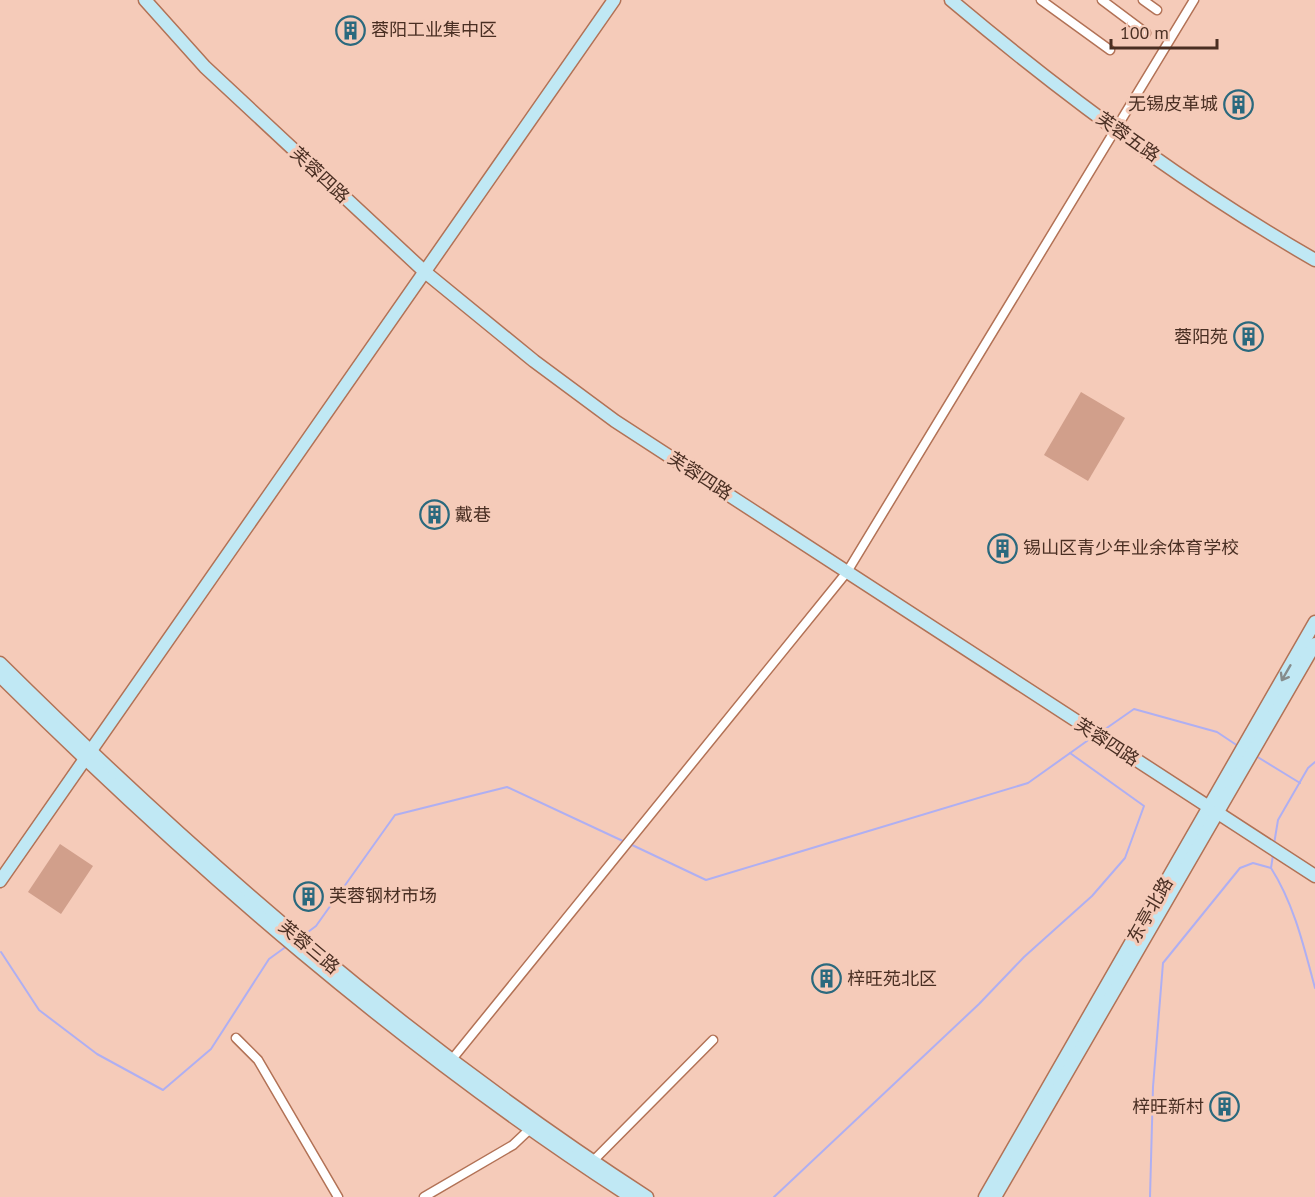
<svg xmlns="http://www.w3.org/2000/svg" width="1315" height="1197" viewBox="0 0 1315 1197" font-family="'PT Sans','Noto Sans SC',sans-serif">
<rect width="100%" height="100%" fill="#f5cbb9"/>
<g fill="#d19f8b">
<polygon points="1081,392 1125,418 1088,481 1044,455"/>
<polygon points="60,844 93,866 61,914 28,892"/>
</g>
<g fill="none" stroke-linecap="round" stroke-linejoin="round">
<g stroke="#afaff2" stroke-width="2">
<polyline points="1101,732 1134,709 1217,732 1238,746"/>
<polyline points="1256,756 1300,783"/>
<polyline points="630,844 706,880 1028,783 1094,736"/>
<polyline points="1274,844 1278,820 1308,768 1315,762"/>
<path d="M1271,868C1294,904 1304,947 1315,988"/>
<polyline points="304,935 316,926 395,815 507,787 625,842"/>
<polyline points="1,952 39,1010 97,1054 163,1090 211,1049 269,959 287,946"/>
<polyline points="774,1197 979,1004 1024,957 1092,896 1125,858 1144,806 1070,753"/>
<polyline points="1150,1197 1153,1087 1163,963 1240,868 1253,863 1271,868 1273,855"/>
</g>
<defs>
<g id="street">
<polyline points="1041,0 1110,50"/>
<polyline points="1102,0 1146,33"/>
<polyline points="1143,0 1157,10"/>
<polyline points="236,1038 258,1060 338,1197"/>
<polyline points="449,1063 847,572 1194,0"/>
<polyline points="593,1161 713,1040"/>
<polyline points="424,1197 513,1145 531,1128"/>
</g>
<g id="secondary">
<polyline points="145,0 205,67 425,272 534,361 615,421 1315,876"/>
<path d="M951,0C1065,96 1186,186 1315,260"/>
<path d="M0,663C199,860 412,1045 647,1197"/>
<path d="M0,676C194,868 402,1049 631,1197"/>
<polyline points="0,881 614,0"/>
<polyline points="985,1197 1315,622"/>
<polyline points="995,1197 1315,644"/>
</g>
</defs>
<use href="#street" stroke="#b27256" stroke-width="11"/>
<use href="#secondary" stroke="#b27256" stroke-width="15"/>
<use href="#street" stroke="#fff" stroke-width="8"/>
<use href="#secondary" stroke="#c0e8f4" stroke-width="12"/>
</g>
<defs><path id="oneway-shaft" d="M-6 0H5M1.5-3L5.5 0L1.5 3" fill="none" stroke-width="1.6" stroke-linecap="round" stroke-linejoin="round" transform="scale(1.5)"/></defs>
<use stroke="#858c8c" href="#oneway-shaft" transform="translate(1286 673) rotate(120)"/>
<defs>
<symbol id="building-ring" viewBox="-11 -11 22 22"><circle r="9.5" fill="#f5cbb9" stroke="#2a697e" stroke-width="1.5"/><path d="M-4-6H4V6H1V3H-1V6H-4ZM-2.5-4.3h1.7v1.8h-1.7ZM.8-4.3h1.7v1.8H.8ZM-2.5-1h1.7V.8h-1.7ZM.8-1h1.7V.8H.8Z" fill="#2a697e"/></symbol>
</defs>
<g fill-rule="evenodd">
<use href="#building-ring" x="334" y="14" width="33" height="33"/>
<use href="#building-ring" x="1222" y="88" width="33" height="33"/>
<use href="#building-ring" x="1232" y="320" width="33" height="33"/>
<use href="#building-ring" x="418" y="498" width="33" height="33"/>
<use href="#building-ring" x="986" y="532" width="33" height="33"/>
<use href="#building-ring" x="292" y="880" width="33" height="33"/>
<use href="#building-ring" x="810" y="962" width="33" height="33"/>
<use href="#building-ring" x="1208" y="1090" width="33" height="33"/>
</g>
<g text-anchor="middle" stroke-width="6" stroke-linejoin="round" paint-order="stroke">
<g font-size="18" fill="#4a2f23" stroke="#f5cbb9" text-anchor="start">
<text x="371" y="36">蓉阳工业集中区</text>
<text x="1218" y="110" text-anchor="end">无锡皮革城</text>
<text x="1228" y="343" text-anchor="end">蓉阳苑</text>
<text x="455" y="521">戴巷</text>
<text x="1023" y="554">锡山区青少年业余体育学校</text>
<text x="329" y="902">芙蓉钢材市场</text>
<text x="847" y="985">梓旺苑北区</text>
<text x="1204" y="1113" text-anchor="end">梓旺新村</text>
</g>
<g font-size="18" fill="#4a2f23" stroke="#f5cbb9">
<text transform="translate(1128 137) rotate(35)" y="6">芙蓉五路</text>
<text transform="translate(320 175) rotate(43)" y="6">芙蓉四路</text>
<text transform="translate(700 476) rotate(33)" y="6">芙蓉四路</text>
<text transform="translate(1107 742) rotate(33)" y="6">芙蓉四路</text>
<text transform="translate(1150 910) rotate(-60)" y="6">东亭北路</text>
<text transform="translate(309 947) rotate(40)" y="6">芙蓉三路</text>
</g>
</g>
<path d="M1111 39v9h106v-9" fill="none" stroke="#4a2f23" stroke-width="3"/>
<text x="1120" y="39" font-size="18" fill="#4a2f23" stroke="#f5cbb9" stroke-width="4.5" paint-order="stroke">100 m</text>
</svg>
